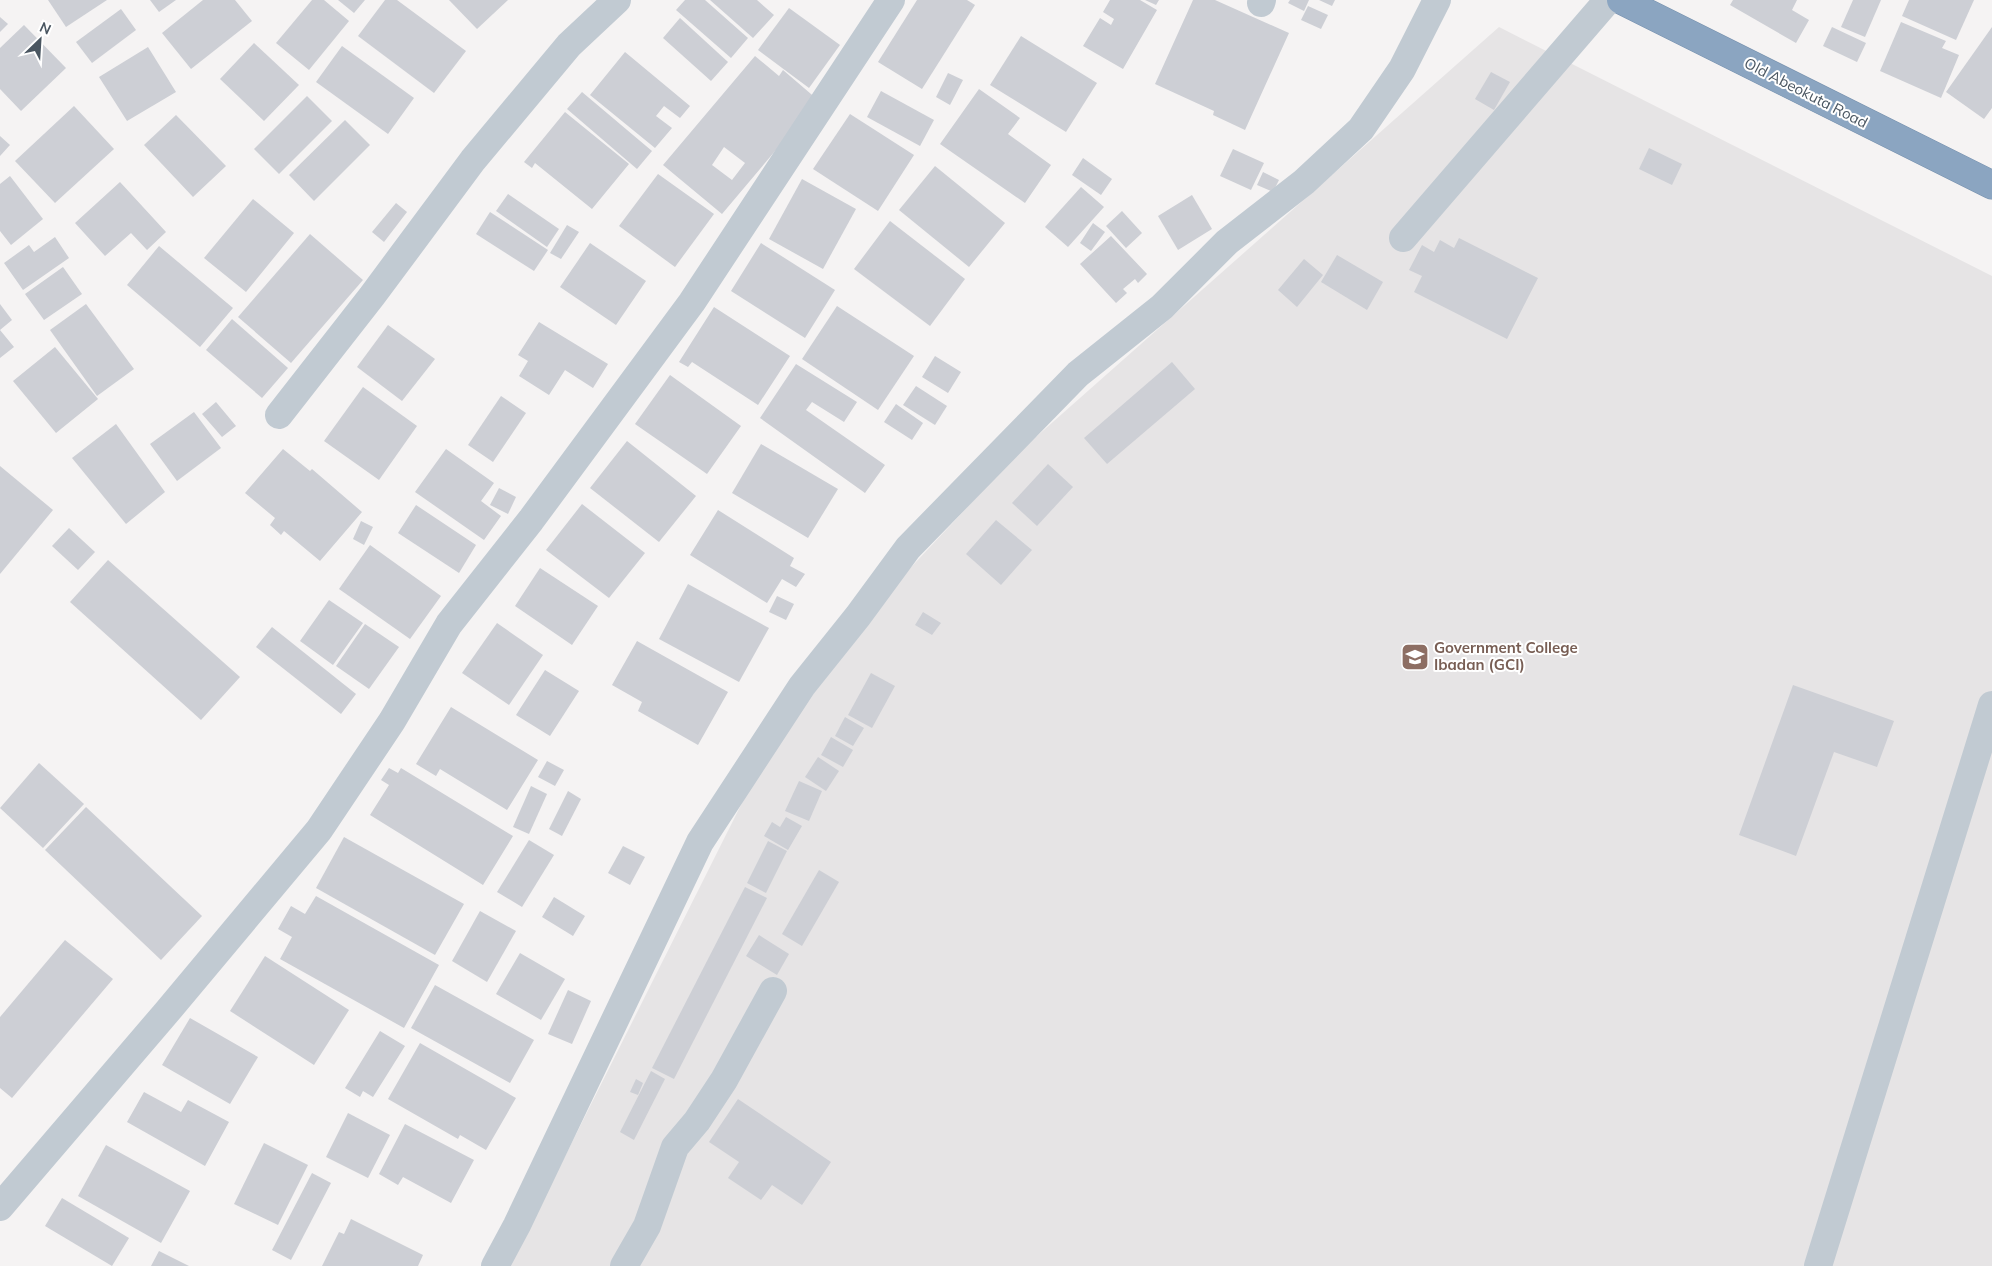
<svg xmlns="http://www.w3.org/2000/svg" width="1992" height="1266" viewBox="0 0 1992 1266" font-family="Mulish,sans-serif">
<rect width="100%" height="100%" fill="#f5f3f3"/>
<polygon fill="#e6e4e5" points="1499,27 1992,276 1992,1266 510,1266 776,735 900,579 1019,452"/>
<g fill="#cdcfd5" fill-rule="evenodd">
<polygon points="48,0 107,0 66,27"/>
<polygon points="150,0 176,0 159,12"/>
<polygon points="203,0 235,0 252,21 191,69 162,33"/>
<polygon points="312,0 324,0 349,21 309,70 276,43"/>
<polygon points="338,0 365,0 354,13"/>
<polygon points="385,0 397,0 466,51 434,93 358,36"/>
<polygon points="449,0 508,0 477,29"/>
<polygon points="685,0 705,0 748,38 731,58 676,10"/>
<polygon points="710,0 757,0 774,15 753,38"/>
<polygon points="917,0 967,0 975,5 922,89 878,62"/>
<polygon points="1110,0 1140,0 1157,10 1123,69 1083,46 1100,18 1111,25 1114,19 1103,12"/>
<polygon points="1145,0 1159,0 1156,5"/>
<polygon points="1193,0 1215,0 1289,33 1245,130 1213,115 1214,111 1155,84"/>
<polygon points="1290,0 1309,0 1304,11 1288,3"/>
<polygon points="1319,0 1335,0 1332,6"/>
<polygon points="1733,0 1797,0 1792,10 1809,20 1796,43 1730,5"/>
<polygon points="1853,0 1881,0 1865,37 1841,27"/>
<polygon points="1909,0 1974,0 1956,40 1902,16"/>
<polygon points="1308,6 1328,15 1321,29 1301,20"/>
<polygon points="789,8 840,45 809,88 758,50"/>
<polygon points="121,9 136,30 92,63 76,42"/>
<polygon points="0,17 8,24 0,32"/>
<polygon points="680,18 728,62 711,81 663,38"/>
<polygon points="1901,22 1946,41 1942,48 1959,55 1941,98 1880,71"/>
<polygon points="24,25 66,68 21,111 0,89 0,48"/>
<polygon points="1832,27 1866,43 1857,62 1823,46"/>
<polygon points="1992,27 1992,108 1984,119 1946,92"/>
<polygon points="1021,36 1097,83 1066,132 990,85"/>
<polygon points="254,43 299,85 264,121 220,79"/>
<polygon points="342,46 414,98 388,134 316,82"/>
<polygon points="148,47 176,92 127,121 99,77"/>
<polygon points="625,52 690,106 680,118 664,106 656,116 672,128 655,148 590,95"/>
<path d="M755,56L779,76L783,70L818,100L722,214L663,165ZM724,147L745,163L732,180L712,165Z"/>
<polygon points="1491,72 1510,82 1494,110 1475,99"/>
<polygon points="948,73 963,80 950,105 936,97"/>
<polygon points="979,89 1020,118 1008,134 1051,165 1025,203 940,144"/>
<polygon points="881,91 934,120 920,146 867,117"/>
<polygon points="582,92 652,151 637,169 567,109"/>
<polygon points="307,96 332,121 279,174 254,149"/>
<polygon points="74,106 114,149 55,203 15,161"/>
<polygon points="565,112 629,164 592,209 535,163 532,168 524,162"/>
<polygon points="850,114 914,155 878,211 813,169"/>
<polygon points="176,115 226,166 193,197 144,145"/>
<polygon points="345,120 370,145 314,201 289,175"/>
<polygon points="0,136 10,145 0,156"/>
<polygon points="1649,148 1682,164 1672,185 1639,169"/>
<polygon points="1233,149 1264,163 1251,190 1220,176"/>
<polygon points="1083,158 1112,179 1101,195 1072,175"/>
<polygon points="935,166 1005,223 969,267 899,210"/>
<polygon points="1263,172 1279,180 1273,192 1257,185"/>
<polygon points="658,174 714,214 675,267 619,226"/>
<polygon points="10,176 43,219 11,245 0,231 0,184"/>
<polygon points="802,179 856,209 823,269 769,239"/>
<polygon points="120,182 166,232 147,250 131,233 105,256 75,223"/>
<polygon points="1081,187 1104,207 1068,247 1045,227"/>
<polygon points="508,194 559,229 547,247 496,211"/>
<polygon points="1192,195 1212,229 1178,250 1158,216"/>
<polygon points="253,199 294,233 246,292 204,258"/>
<polygon points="396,203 407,212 384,242 372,232"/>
<polygon points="1122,211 1142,233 1126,248 1106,226"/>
<polygon points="490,212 548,250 534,271 476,234"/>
<polygon points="890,221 965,279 930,326 854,269"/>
<polygon points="1093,223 1105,232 1091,251 1080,243"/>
<polygon points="567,225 579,232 561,259 550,253"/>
<polygon points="310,234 363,280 291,363 238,317"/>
<polygon points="1111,236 1147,274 1138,283 1135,279 1123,289 1127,293 1116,303 1080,264"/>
<polygon points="55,237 69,258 23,290 4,263 29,245 34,252"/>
<polygon points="1459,238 1538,278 1507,339 1414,292 1422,276 1409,270 1422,245 1434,252 1440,240 1454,248"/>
<polygon points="590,243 646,281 616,325 560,287"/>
<polygon points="761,243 835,290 805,338 731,291"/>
<polygon points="159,246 233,308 200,347 127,285"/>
<polygon points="1337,255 1383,282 1367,310 1321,282"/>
<polygon points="1304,259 1323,275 1297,307 1278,290"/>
<polygon points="63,267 82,294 44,320 25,294"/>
<polygon points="0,304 12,320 0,330 14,347 0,358"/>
<polygon points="86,304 134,369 97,396 50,330"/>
<polygon points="837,306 914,356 878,410 802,359"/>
<polygon points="714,307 790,356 758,405 692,362 688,367 679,362"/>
<polygon points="232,319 288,368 262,398 206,350"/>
<polygon points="539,322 608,364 593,388 565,370 549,395 519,376 528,361 518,355"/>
<polygon points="388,325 435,359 402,401 357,367"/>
<polygon points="55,347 98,399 56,433 13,381"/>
<polygon points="935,356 961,372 948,393 922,377"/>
<polygon points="1172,362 1195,389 1107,464 1084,438"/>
<polygon points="796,364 857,402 844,422 812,402 806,410 885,465 865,493 760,418"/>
<polygon points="670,375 741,426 707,474 635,424"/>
<polygon points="916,386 947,406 935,425 903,405"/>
<polygon points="363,387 417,426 379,480 324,441"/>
<polygon points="501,396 526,413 493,462 468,445"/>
<polygon points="216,402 236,426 222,437 202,414"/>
<polygon points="896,404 923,423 912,440 884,422"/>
<polygon points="194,412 221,448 177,481 150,444"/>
<polygon points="116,424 165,492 126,524 72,458"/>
<polygon points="627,441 696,496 659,542 590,488"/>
<polygon points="761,444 838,489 808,538 732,493"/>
<polygon points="283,449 310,471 312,469 362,512 320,561 284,531 281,535 270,525 275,518 245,493"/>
<polygon points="446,449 494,483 481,501 501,516 484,540 415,492"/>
<polygon points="1048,464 1073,487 1037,526 1012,503"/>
<polygon points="0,466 53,510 0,574"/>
<polygon points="499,488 516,497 508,514 490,505"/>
<polygon points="582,504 645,553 609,598 546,550"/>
<polygon points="416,505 476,545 459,573 398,533"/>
<polygon points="718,510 794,558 790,566 805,574 796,587 782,579 767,603 690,555"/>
<polygon points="996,520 1032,550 1001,585 966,554"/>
<polygon points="361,521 373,527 364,545 353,539"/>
<polygon points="69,528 95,552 78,570 52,546"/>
<polygon points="370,545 441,596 410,639 339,589"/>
<polygon points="108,560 240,677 201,720 70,602"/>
<polygon points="540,568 598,606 572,645 515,606"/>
<polygon points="688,584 769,628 739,682 659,639"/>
<polygon points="777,596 794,604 786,620 769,612"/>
<polygon points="329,600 363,623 333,665 300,641"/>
<polygon points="923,612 941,623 932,635 915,625"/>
<polygon points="497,623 543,655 509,705 462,673"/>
<polygon points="365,624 399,647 369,689 336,666"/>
<polygon points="272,627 356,694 341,714 256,647"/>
<polygon points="637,641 728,692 698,745 638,711 642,702 612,685"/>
<polygon points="545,670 579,691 550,736 516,715"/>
<polygon points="871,673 895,686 872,728 848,715"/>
<polygon points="1793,685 1894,721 1877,767 1834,752 1796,856 1739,835"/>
<polygon points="451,707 538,760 507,810 440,769 436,776 416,764"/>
<polygon points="845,717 864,728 853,746 835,736"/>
<polygon points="831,737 853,750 843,767 821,755"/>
<polygon points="818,757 839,771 826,791 805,777"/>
<polygon points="547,761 564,770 555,786 538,777"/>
<polygon points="39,763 84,804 43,848 0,808"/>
<polygon points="389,768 398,773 401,768 513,836 483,885 370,815 389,785 381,780"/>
<polygon points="799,781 822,791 809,821 785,811"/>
<polygon points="531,786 547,794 529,834 513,827"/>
<polygon points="568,791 581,799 562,836 549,829"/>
<polygon points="86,807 202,916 161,960 45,850"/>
<polygon points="786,817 802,826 788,850 764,836 772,822 780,827"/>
<polygon points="344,837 464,904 435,955 316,888"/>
<polygon points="529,840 554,855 522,907 497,892"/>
<polygon points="768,841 787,851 766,893 747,883"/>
<polygon points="623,846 645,857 630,885 608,873"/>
<polygon points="819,870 839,882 802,946 782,934"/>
<polygon points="745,887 767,898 674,1079 652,1068"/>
<polygon points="316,896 439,965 404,1028 280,959 292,937 278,929 291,906 305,914"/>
<polygon points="554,897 585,916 573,936 542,917"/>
<polygon points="480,911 516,931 487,982 452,961"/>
<polygon points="759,935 789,954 777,975 746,956"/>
<polygon points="65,940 113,979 12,1098 0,1088 0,1017"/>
<polygon points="520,953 565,979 541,1020 496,994"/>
<polygon points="265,956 349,1010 314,1065 230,1011"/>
<polygon points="435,985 534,1040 510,1083 411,1028"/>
<polygon points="568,990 591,1001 572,1044 548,1034"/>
<polygon points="190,1018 258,1057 230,1104 162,1065"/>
<polygon points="380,1031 405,1046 373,1097 363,1091 360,1097 345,1088"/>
<polygon points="420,1043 516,1098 486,1150 460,1135 458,1139 388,1099"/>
<polygon points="651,1071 665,1079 634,1140 620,1132"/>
<polygon points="636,1079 643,1083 638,1095 630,1092"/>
<polygon points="144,1092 181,1112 188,1100 229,1122 205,1166 127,1122"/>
<polygon points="738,1099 831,1162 802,1205 772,1185 761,1200 728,1178 739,1162 709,1142"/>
<polygon points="348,1113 390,1135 368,1178 326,1157"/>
<polygon points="405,1124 474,1160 451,1203 403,1177 398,1185 379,1174"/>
<polygon points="264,1143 308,1165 278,1225 234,1204"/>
<polygon points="106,1145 190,1191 161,1243 78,1196"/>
<polygon points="312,1173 331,1183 291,1260 272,1250"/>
<polygon points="62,1198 129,1238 112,1266 45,1226"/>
<polygon points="351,1219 423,1255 418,1266 322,1266 339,1232 344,1234"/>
<polygon points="159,1251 189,1266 151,1266"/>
</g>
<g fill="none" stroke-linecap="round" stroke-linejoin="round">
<defs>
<polyline id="highway" points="1621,0 1992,185"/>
</defs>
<use href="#highway" stroke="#7690ad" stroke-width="29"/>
<g stroke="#c1cad2" stroke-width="28">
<polyline points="1261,3 1262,0"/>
<polyline points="1403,238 1608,0"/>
<polyline points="279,415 372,296 473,160 569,45 617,0"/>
<polyline points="0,1207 166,1013 319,830 392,721 449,624 531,520 692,302 891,0"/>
<polyline points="495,1266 517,1225 700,842 802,686 858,616 908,548 1078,374 1162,307 1227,242 1304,182 1361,129 1402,69 1437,0"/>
<polyline points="624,1266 647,1226 675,1147 697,1121 724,1080 773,991"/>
<polyline points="1818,1266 1992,705"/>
</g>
<use href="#highway" stroke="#8ba5c1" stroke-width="28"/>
</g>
<defs>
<symbol id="school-square" viewBox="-11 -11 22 22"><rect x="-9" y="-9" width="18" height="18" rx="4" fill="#8d6e63" stroke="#fff"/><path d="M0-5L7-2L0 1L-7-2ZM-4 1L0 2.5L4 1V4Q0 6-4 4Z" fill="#fff"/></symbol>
</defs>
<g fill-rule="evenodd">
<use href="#school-square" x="1399" y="641" width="32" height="32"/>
</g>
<g text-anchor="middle" stroke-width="4" stroke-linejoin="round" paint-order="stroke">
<g font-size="15" fill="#4a5661" stroke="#fff">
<text transform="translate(1806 93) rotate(27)" y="5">Old Abeokuta Road</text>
</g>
<g font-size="15" font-weight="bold" fill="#785e54" stroke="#fff" text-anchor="start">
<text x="1434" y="653">Government College<tspan x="1434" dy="17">Ibadan (GCI)</tspan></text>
</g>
</g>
<g transform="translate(40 40) rotate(25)" stroke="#ffffff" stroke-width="4" paint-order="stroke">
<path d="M0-4L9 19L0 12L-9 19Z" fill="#4a5661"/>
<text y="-8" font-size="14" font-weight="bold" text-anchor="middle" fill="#4a5661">N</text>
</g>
</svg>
